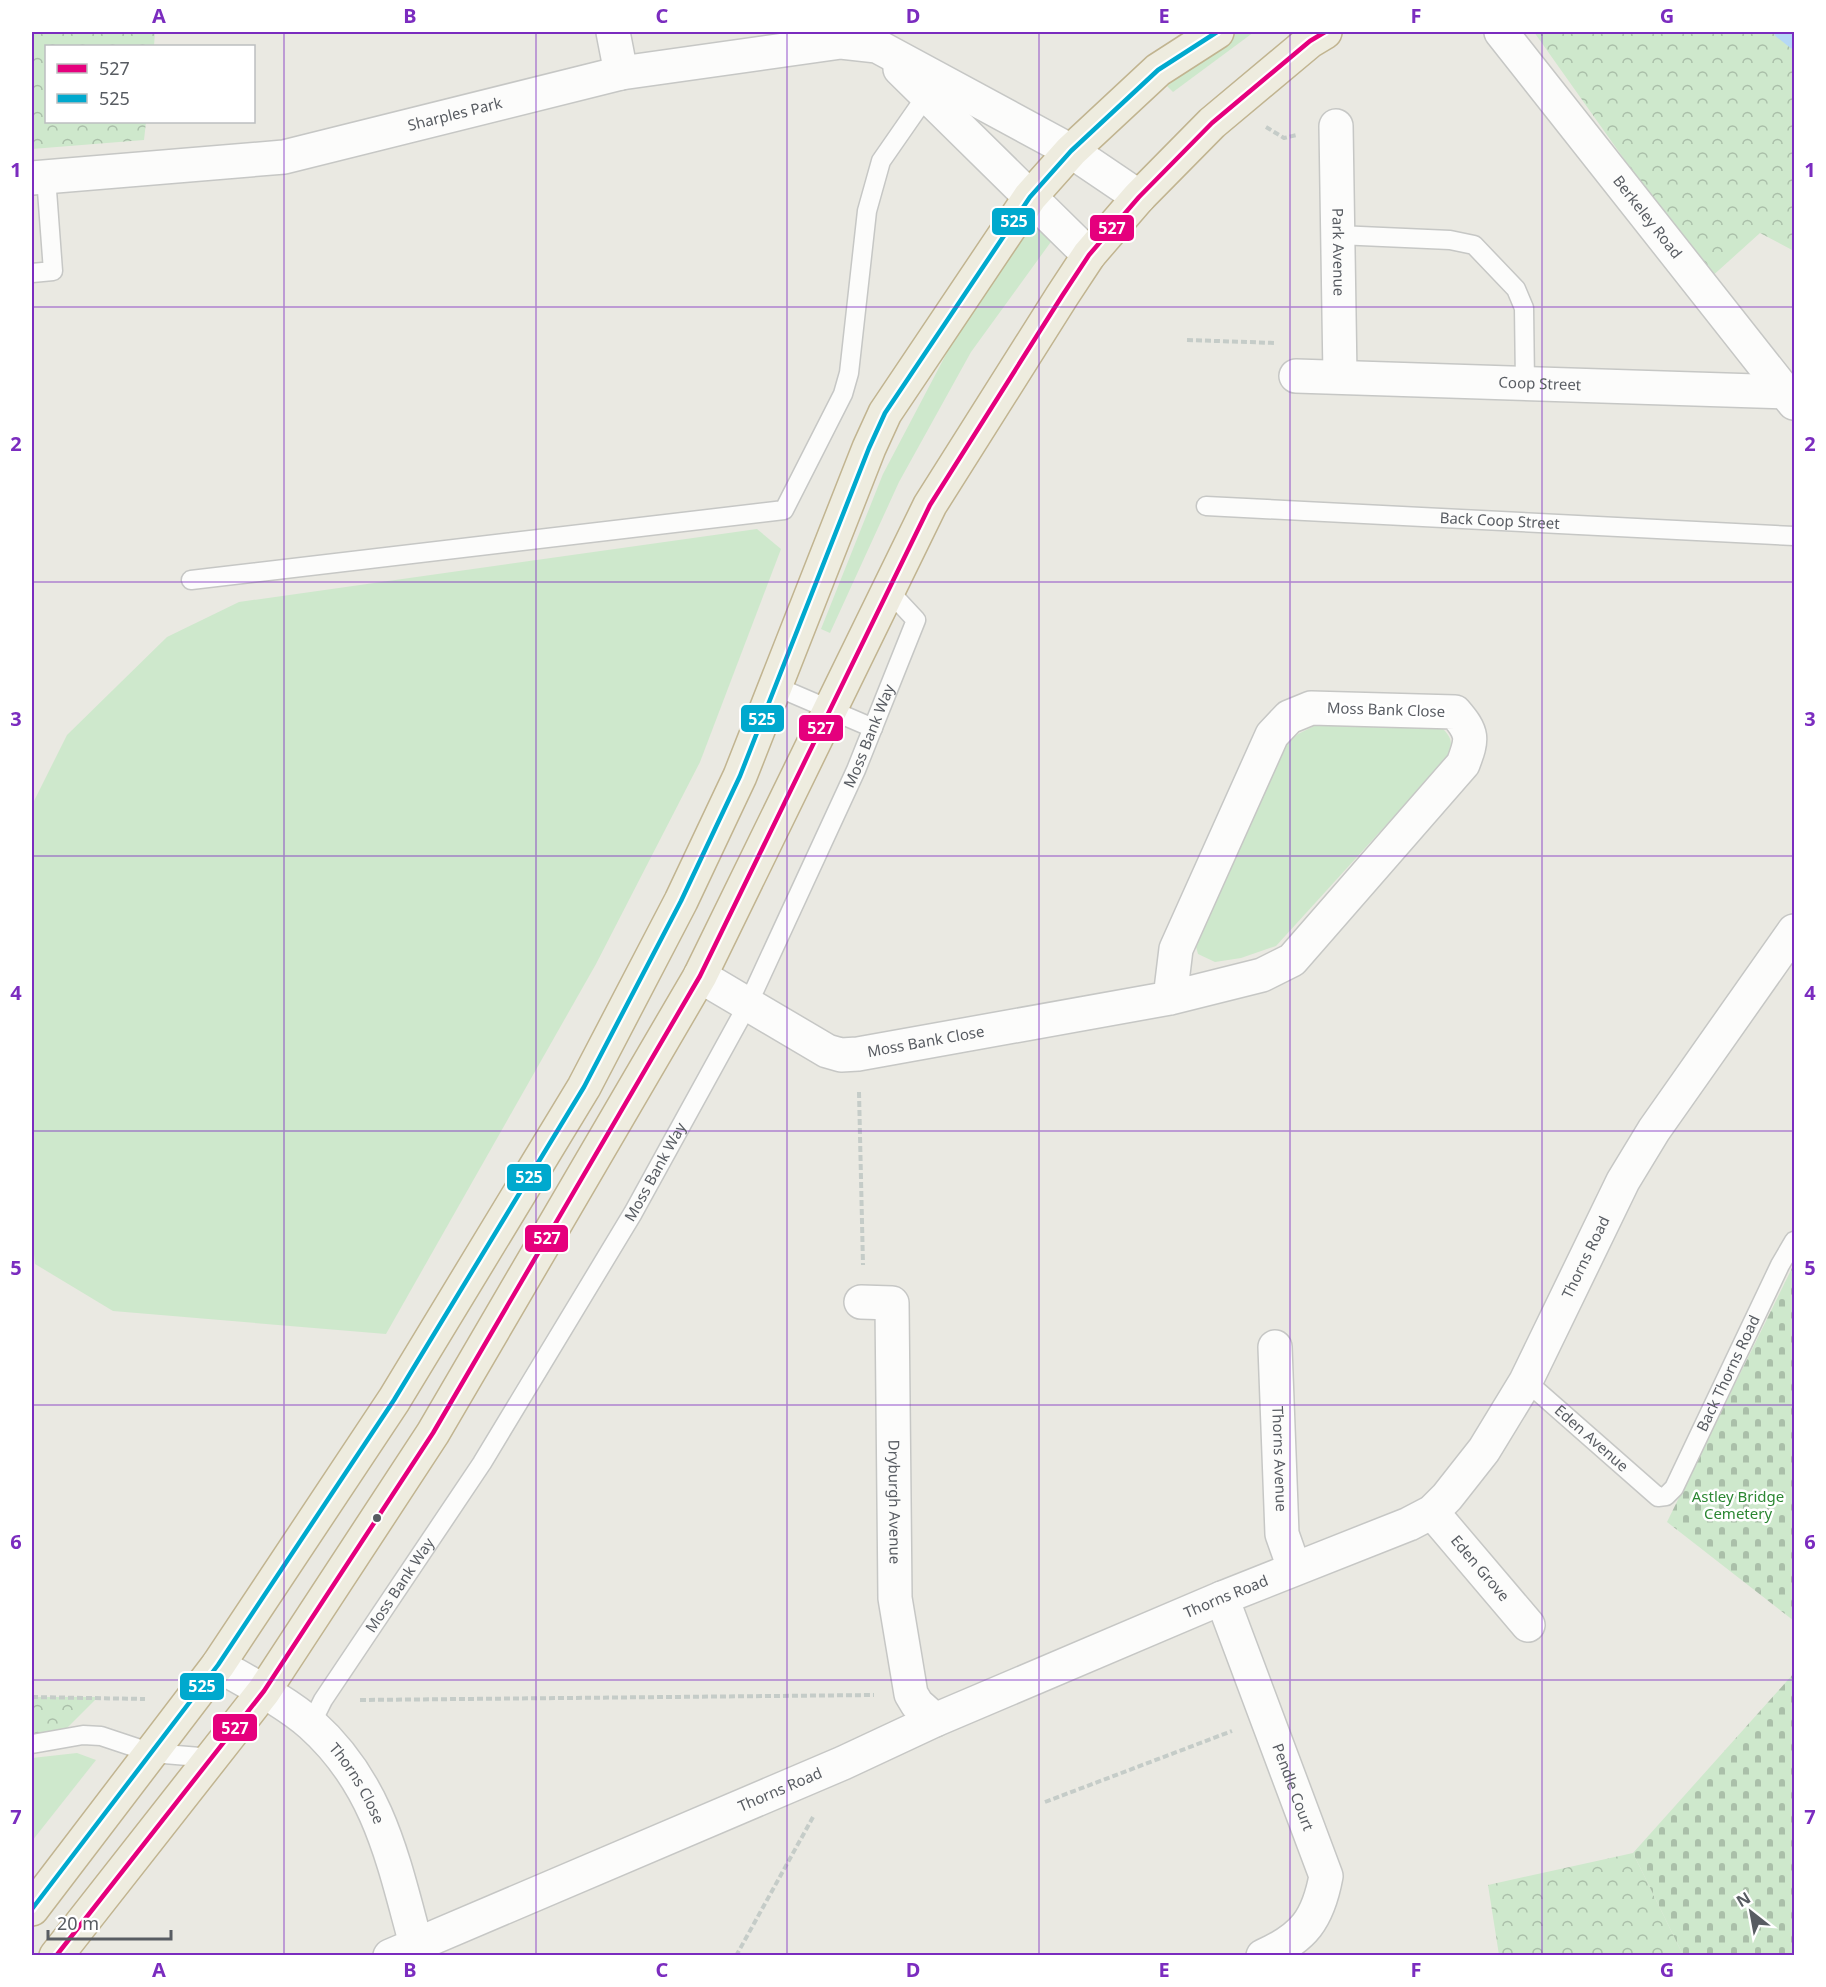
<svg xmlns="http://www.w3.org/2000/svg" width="1826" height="1987" viewBox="0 0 1826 1987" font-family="'Noto Sans',sans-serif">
<defs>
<pattern id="forest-crowns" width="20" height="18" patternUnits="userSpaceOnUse" patternTransform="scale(1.5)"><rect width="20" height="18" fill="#cee8cc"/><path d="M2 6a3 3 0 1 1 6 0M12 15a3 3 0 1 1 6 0" fill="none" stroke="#aabfa9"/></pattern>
<pattern id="cemetery-stones" width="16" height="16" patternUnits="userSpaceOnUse" patternTransform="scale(1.5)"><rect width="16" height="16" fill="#cee8cc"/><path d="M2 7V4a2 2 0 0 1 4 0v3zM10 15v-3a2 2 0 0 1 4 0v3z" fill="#aabfa9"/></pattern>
</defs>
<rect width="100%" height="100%" fill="#eae9e2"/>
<g fill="#cee8cc">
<polygon points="1238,32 1254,32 1173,92 1167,86"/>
<polygon points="1032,218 1053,239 971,352 899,482 830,633 821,629 883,474 952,343"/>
<polygon points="757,529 781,549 700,762 596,964 386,1334 113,1311 35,1264 32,1234 32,805 67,735 167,637 239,602"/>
<path d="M1322,722L1443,729C1453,739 1452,744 1448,757L1276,946L1241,958L1215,962L1198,954L1193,936L1279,749L1298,734Z"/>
<polygon points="77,1753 96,1760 32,1841 32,1758"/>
</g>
<g fill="url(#forest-crowns)">
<polygon points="32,32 155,32 154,46 46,46 46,122 146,122 144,140 32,149"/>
<polygon points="1534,32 1794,32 1794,251 1760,233 1709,279"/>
<polygon points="32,1697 98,1697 64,1731 32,1734"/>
<polygon points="1633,1853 1683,1955 1499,1955 1488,1885"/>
</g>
<g fill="url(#cemetery-stones)">
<polygon points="1794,1264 1794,1621 1667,1522"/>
<polygon points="1794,1673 1794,1955 1683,1955 1633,1853"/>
</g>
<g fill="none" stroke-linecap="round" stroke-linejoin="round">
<polyline stroke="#b5d8f6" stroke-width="12" points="1780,32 1794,43"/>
<defs>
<g id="lane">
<polyline points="1338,235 1450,240 1474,245 1516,289 1524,308 1525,383"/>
<polyline points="32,273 53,271 46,177"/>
<path id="s1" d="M1206,506L1794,536"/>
<polyline points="191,580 784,510 843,394 849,373 867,211 881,161 931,89"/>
<polyline points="775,686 873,728"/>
<path id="s2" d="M1526,1381L1658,1497L1666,1496L1674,1488L1780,1265L1794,1241"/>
<path id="s3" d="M311,1724L323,1700L482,1463L633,1213L748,1004L856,770L916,620L888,590"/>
<polyline points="32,1744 83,1735 101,1736 152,1753 212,1758"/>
</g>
<g id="street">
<polyline points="613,32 621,73"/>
<path id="s4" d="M1501,32L1794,403"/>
<polyline points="900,69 1089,255"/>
<path id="s5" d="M1336,126L1340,376"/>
<path id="s6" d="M32,178L284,157L621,73L841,42L877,46L1071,151L1139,197"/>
<path id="s7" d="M1296,376L1785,392"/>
<path id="s8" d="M700,976L827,1051L841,1055L858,1054L1170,998L1262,975L1292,960L1463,764C1473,738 1473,733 1455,712L1311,708L1289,717L1272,735L1176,949L1170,998"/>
<path id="s9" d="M861,1302L892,1303L895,1598L911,1694L917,1704L935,1720"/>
<path id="s10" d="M1275,1347L1282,1534L1294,1568"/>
<path id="s11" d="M1432,1512L1528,1625"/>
<path id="s12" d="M1222,1598L1326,1876C1318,1919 1304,1938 1263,1956"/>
<path id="s13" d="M218,1665C247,1682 286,1702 311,1724C379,1785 393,1860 416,1944L422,1956"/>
<path id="s14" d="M390,1956L843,1763L935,1720L1222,1598L1409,1524L1432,1512L1447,1497L1484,1450L1526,1381L1623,1181L1654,1130L1794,931"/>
</g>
<g id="highway">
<polyline points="32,1909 218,1665 394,1400 584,1087 681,901 740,776 869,448 885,413 1030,197 1071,151 1158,70 1217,32"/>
<polyline points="56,1956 264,1691 433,1433 700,976 930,505 1062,296 1089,255 1139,197 1212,123 1310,41 1325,32"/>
</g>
</defs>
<use href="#lane" stroke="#c6c7c5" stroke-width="21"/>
<use href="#street" stroke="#c6c7c5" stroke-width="36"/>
<use href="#highway" stroke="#c1b490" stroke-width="36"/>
<g stroke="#c5ccc8" stroke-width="4" stroke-dasharray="6 3" stroke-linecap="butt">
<polyline points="1266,127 1284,138 1297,135"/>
<polyline points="1187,340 1276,343"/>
<polyline points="859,1092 863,1265"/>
<polyline points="32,1697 145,1699"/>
<polyline points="360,1700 874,1695"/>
<polyline points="1045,1802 1232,1731"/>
<polyline points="736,1956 813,1817"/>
</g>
<use href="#lane" stroke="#fcfcfb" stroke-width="18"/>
<use href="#street" stroke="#fcfcfb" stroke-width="33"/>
<use href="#highway" stroke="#eeecdf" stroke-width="33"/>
<defs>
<polyline id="bus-1" points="56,1956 264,1691 433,1433 700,976 930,505 1062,296 1089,255 1139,197 1212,123 1310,41 1325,32"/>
<polyline id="bus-2" points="32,1909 218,1665 394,1400 584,1087 681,901 740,776 869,448 885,413 1030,197 1071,151 1158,70 1217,32"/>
</defs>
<use href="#bus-1" stroke="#fff" stroke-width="9"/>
<use href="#bus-2" stroke="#fff" stroke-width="9"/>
<use href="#bus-1" stroke="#e5007d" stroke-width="4.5"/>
<use href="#bus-2" stroke="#00a9ce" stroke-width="4.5"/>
</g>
<path fill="none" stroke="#7b2cbf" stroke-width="1.5" stroke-opacity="0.55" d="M284,32V1956M536,32V1956M787,32V1956M1039,32V1956M1290,32V1956M1542,32V1956M32,307H1794M32,582H1794M32,856H1794M32,1131H1794M32,1405H1794M32,1680H1794"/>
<circle fill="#585c62" stroke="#fff" stroke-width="2" cx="377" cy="1518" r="5"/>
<g text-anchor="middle" stroke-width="5" stroke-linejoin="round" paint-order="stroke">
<g font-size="15" fill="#585c62" stroke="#fff">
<text dy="5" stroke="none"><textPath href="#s6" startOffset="429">Sharples Park</textPath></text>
<text dy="5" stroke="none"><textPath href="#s4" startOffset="236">Berkeley Road</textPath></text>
<text dy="5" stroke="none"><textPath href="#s5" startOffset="126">Park Avenue</textPath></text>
<text dy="5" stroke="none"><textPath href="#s7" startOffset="244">Coop Street</textPath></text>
<text dy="5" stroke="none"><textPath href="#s1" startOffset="294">Back Coop Street</textPath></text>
<text transform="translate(1386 710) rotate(2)" y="5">Moss Bank Close</text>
<text dy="5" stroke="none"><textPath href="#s3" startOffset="1137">Moss Bank Way</textPath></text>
<text dy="5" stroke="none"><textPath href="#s8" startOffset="248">Moss Bank Close</textPath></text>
<text dy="5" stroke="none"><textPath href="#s3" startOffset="651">Moss Bank Way</textPath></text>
<text dy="5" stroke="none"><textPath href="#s14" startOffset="1432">Thorns Road</textPath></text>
<text dy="5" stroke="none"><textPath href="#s2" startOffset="322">Back Thorns Road</textPath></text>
<text dy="5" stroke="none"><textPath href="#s2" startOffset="87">Eden Avenue</textPath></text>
<text dy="5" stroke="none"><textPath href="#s10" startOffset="112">Thorns Avenue</textPath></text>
<text dy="5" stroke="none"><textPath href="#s9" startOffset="230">Dryburgh Avenue</textPath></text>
<text dy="5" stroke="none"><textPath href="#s11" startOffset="74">Eden Grove</textPath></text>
<text dy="5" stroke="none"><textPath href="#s3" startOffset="165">Moss Bank Way</textPath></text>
<text dy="5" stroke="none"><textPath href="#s14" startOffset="910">Thorns Road</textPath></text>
<text dy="5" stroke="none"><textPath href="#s13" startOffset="186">Thorns Close</textPath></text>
<text dy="5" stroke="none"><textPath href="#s12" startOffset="202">Pendle Court</textPath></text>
<text dy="5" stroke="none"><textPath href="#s14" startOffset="424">Thorns Road</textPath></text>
</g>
<g font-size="15" fill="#2c8733" stroke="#fff">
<text x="1738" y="1502">Astley Bridge<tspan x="1738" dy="17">Cemetery</tspan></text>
</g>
</g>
<g stroke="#fff" stroke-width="2">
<rect x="991" y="207" width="45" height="29" rx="6" fill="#00a9ce"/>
<rect x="1089" y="214" width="46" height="28" rx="6" fill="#e5007d"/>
<rect x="740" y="704" width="45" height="29" rx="6" fill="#00a9ce"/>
<rect x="798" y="714" width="46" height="28" rx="6" fill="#e5007d"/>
<rect x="506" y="1163" width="46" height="29" rx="6" fill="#00a9ce"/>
<rect x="524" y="1224" width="45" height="29" rx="6" fill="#e5007d"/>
<rect x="179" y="1672" width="46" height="29" rx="6" fill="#00a9ce"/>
<rect x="212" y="1713" width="46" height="29" rx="6" fill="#e5007d"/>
</g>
<g font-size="16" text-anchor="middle" font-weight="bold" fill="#fff">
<text x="1014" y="227">525</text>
<text x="1112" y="234">527</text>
<text x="762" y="725">525</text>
<text x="821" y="734">527</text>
<text x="529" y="1183">525</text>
<text x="547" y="1244">527</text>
<text x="202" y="1692">525</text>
<text x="235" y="1734">527</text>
</g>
<rect width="1826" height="1987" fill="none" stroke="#ffffff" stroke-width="66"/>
<rect x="45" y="45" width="210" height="78" fill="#ffffff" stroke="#bcbec0" stroke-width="1.5"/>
<rect x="57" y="64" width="30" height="9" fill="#e5007d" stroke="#bcbec0" stroke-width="1.5"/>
<text x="99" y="75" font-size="18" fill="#585c62">527</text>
<rect x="57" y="94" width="30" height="9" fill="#00a9ce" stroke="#bcbec0" stroke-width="1.5"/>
<text x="99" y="105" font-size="18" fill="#585c62">525</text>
<g transform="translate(1751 1912) rotate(329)" stroke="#ffffff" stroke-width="4.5" paint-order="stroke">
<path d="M0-4.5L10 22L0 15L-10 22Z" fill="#585c62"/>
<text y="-9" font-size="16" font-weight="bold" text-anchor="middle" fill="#585c62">N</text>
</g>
<path d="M48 1930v9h123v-9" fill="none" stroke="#585c62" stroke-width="3"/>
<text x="57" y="1930" font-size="18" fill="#585c62" stroke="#ffffff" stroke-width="4.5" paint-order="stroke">20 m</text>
<rect x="33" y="33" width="1760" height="1921" fill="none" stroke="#7b2cbf" stroke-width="2"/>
<g font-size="20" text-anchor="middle" font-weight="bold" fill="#7b2cbf">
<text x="159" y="23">A</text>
<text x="410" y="23">B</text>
<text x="662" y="23">C</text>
<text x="913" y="23">D</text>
<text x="1164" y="23">E</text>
<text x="1416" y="23">F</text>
<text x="1667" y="23">G</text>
<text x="16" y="177">1</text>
<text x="1810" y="177">1</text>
<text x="16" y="451">2</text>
<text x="1810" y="451">2</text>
<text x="16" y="726">3</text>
<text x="1810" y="726">3</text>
<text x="16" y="1000">4</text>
<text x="1810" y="1000">4</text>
<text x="16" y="1275">5</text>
<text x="1810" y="1275">5</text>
<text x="16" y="1549">6</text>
<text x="1810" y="1549">6</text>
<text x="16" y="1824">7</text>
<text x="1810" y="1824">7</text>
<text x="159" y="1977">A</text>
<text x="410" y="1977">B</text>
<text x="662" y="1977">C</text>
<text x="913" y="1977">D</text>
<text x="1164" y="1977">E</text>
<text x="1416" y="1977">F</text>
<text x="1667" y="1977">G</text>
</g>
</svg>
